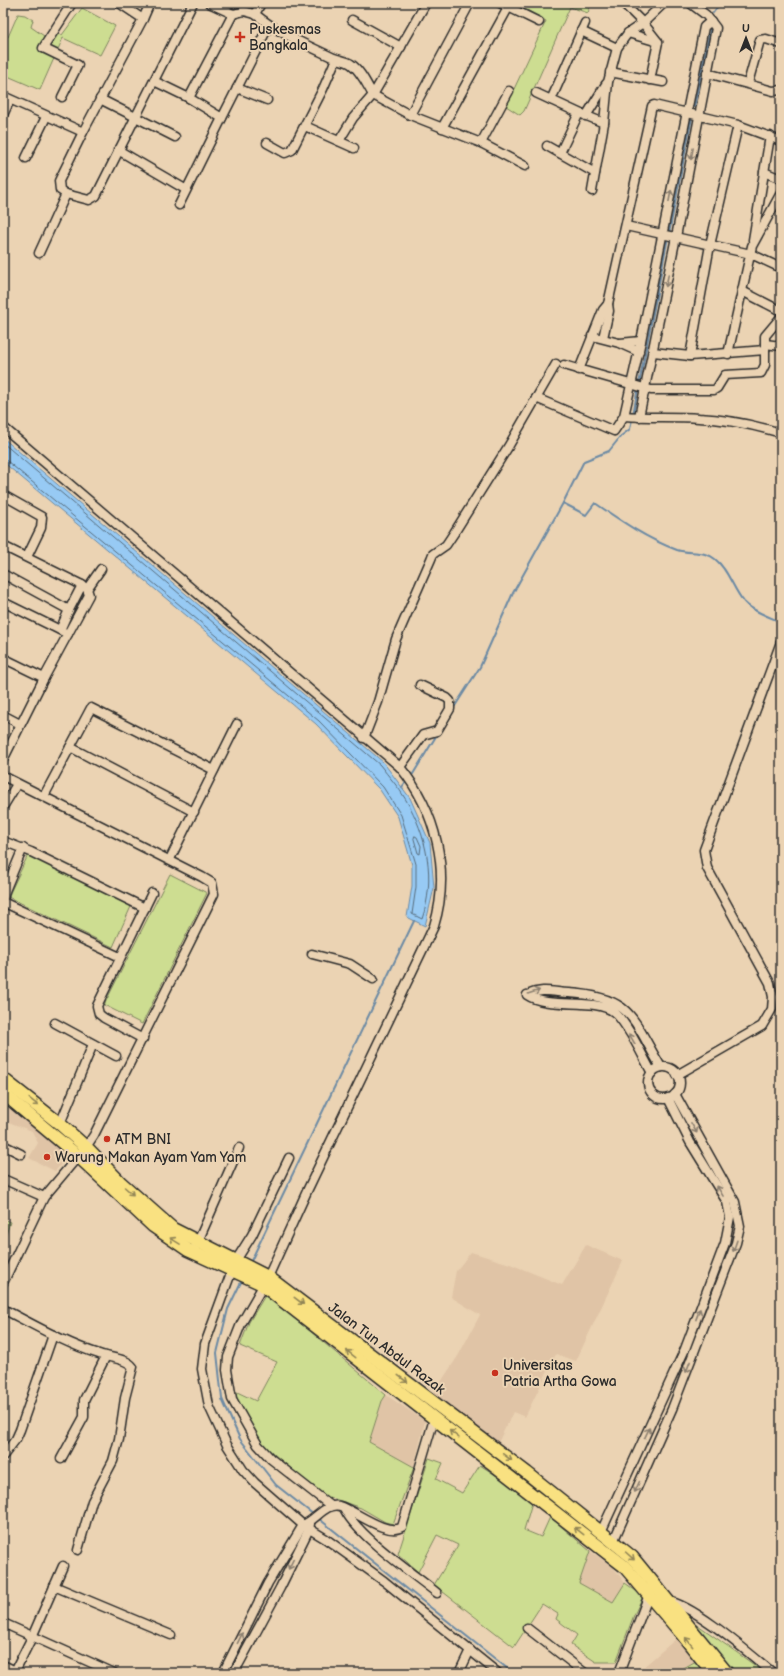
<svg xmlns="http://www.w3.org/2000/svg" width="784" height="1676" viewBox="0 0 784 1676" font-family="'Balsamiq Sans',sans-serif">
<rect width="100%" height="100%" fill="#ebd3b3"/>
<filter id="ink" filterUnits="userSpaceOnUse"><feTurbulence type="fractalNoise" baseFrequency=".025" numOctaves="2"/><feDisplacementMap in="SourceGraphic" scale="8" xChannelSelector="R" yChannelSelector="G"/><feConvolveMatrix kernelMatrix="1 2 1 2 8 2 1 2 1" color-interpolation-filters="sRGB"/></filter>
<g filter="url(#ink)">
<g fill="#e0c4a6">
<polygon points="3,1103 70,1155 55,1171 29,1158 38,1143 32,1131 3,1120"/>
<polygon points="586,1245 623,1261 576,1361 556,1354 525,1417 513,1412 498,1443 433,1394 458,1356 480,1315 451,1297 456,1271 471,1252 510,1264 562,1285"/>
<polygon points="386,1395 425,1421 414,1467 369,1442 382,1401"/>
<polygon points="590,1551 613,1567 625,1583 613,1602 579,1583"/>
<polygon points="677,1638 696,1661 675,1673 644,1673 641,1669"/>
</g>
<g fill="#cddd91" stroke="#7c845e">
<polygon points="515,3 591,3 588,13 570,7 524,111 520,115 506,106 546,21"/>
<polygon points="82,8 115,26 100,55 63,38 40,90 3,74 3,34 8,37 18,14 25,15 33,20 31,27 47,38 52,32 62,35"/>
<polygon points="30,851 133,902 113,947 8,897"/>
<polygon points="170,874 207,893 142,1024 104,1005"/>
<polygon points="3,1219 10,1222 4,1241 3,1240"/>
<polygon points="266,1294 386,1395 382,1401 369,1442 414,1467 393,1524 385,1522 361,1508 329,1497 322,1501 292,1469 258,1441 242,1415 235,1391 256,1401 277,1362 240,1346 249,1322"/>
<polygon points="429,1458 443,1463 436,1479 462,1493 480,1465 533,1499 524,1530 541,1537 550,1517 590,1551 579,1583 613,1602 625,1583 643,1596 634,1615 616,1662 596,1662 571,1645 577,1635 556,1619 558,1614 542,1604 514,1647 434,1585 458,1545 437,1535 418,1572 398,1554"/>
<polygon points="674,1608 760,1669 764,1673 725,1673"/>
<polygon points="696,1661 705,1673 675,1673"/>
</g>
<polygon fill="#97caf4" stroke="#6c8aa4" points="3,438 383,762 410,798 430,843 434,888 425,926 407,917 412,886 412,865 398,817 380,790 316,724 3,462"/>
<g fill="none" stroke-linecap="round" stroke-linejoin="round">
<g stroke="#566b7b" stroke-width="1">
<path d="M3,443L380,765C388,776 399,787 406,800C427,835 436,879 422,919L412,914L416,887V864L401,815L383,787L319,721L7,461L3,460"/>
<polygon points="415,836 417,837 421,846 420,854 418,853 414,839"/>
</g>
<g stroke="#6c8aa4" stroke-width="2">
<polyline points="713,13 718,6"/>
<polyline points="694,107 711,26"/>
<polyline points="669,233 692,117"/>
<polyline points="639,384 668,237"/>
<polyline points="633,415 638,388"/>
<path d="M563,503L586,515L595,503C621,521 647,539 677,550C689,554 704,550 715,559C728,569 733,589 744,602C752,611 769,617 781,622"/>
<polyline points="453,709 480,667 513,593 563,503 584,461 609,451 621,436 630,429 632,419"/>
<polyline points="413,774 438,733"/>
<polyline points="402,787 405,783"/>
<polyline points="250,1263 414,921"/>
<polyline points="242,1280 228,1309 217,1353 222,1399 240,1439 276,1485 314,1515"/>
<polyline points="318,1518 513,1673"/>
</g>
<defs>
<g id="street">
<polyline points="119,3 143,19"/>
<polyline points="209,3 233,14 244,11 255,14 261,3"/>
<polyline points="426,3 373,95 410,115 481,143 509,91"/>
<polyline points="500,3 539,22"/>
<polyline points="623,3 643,23 658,42"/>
<path d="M255,14C278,33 307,45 334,58C339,60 347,61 351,64C361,71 367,85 373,95L353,118L339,141"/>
<polyline points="352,20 401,47"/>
<polyline points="581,31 617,48"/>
<polyline points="628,33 658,42 650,80"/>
<polyline points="610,72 663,82"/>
<polyline points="707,73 773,91 781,90"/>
<polyline points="154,81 189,98 233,14"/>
<polyline points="748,83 760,40 766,39 781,44"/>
<polyline points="237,88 267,100"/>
<polyline points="536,93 579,113 560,153"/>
<polyline points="3,96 83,132 143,19 150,3"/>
<polyline points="62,97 78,65 43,48 72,3"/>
<polyline points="189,98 222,118 269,25"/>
<polyline points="100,99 175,137"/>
<polyline points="551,100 585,23"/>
<polyline points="582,114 604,123"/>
<polyline points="3,115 10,100"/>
<polyline points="410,115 470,3"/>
<polyline points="586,116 606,84"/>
<polyline points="305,126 354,148"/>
<polyline points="442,128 508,8"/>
<polyline points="267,143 285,153 292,150 323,89 336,59"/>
<polyline points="481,143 525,166"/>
<polyline points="547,146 595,173"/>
<polyline points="118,150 185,189"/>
<polyline points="26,158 46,117"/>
<polyline points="764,172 781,179"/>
<polyline points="592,191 604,123 608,82 617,48 628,33 643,23 664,3"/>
<polyline points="66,194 89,200 96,196 193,3"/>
<polyline points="179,205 222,118"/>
<polyline points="626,226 751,254 781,268"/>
<polyline points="753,240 770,136"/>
<polyline points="39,253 66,194 60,190 59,181 83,132"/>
<polyline points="742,291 781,311"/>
<polyline points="592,336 619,343 639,352"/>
<polyline points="603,338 609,311 608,304"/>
<polyline points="620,343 641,341"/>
<polyline points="765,344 781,346"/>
<polyline points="653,352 690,356 765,350"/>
<polyline points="728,354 752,246 781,193"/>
<polyline points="690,356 710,245 738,125"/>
<polyline points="564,365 651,390 714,390 717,388 725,375 761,373 765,365 765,336 781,317"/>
<polyline points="579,370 603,310 608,304 652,106 654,105 738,125 781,141"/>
<path d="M536,398L614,431L624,416C649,418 674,416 699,418C727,419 754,425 781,433"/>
<polyline points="624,416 641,341 704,27 711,21"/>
<polyline points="639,417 676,237 716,28 706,15 690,3"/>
<path d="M3,427L400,767C436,811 451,871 434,926L308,1189L268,1277L241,1324L228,1357L227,1370L232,1399L258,1445L271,1459L331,1506"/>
<polyline points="3,495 42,517 41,528 27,557"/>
<polyline points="3,546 82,585 87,589 89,595 44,678 3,760"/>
<polyline points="3,574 69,610 82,585"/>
<polyline points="87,589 101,569"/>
<polyline points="3,602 68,634"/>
<polyline points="60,630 69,610"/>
<polyline points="3,658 44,678"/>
<polyline points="3,715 20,724"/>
<polyline points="364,738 378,702 396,639 431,559 433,554 446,545 454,533 508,447 556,364"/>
<polyline points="70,747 194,812"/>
<polyline points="400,767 423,735 437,731 450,709 450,701 447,698 420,685"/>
<polyline points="3,776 202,877 212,883 214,894 94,1135 86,1147 44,1197 3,1283"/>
<polyline points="44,796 91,708 214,770"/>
<polyline points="3,807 17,784"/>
<polyline points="3,841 31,852 145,908"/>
<polyline points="23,848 5,891 3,901 5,903 120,957"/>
<polyline points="170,859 237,724"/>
<polyline points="312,954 350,964 373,979"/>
<polyline points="55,1023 116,1056"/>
<polyline points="143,1039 104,1018 99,1014 97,1006 152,893"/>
<circle cx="664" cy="1083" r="16"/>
<path d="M652,1073C643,1057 627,1022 614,1012C594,997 549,1010 527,995C543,988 552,992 569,993C633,997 632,1019 661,1067"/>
<polyline points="677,1075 762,1026 772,1009 773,997 770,983 707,868 704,850 781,642"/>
<polyline points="60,1124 93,1044"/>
<polyline points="3,1145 21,1154"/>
<polyline points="289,1158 252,1235 235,1262 205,1344 202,1369 209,1406 227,1445 243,1470 255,1483 303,1525 326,1539 384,1581 498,1673"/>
<polyline points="3,1179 44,1197"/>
<polyline points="196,1246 239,1148"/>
<path d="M3,1309C34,1325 65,1343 99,1354C108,1358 127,1358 133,1367L125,1398L119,1439L113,1461L92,1501L78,1550"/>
<polyline points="3,1456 16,1439 20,1430 53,1335"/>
<polyline points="61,1459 84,1417 84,1400 106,1356"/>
<path d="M345,1510C358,1536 412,1573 437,1593"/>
<polyline points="601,1532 685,1349 725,1243 730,1217 727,1202 690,1142 668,1098"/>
<polyline points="613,1542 672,1409 736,1243 740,1226 735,1202 675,1094"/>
<polyline points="54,1586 171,1635"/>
<path d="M667,1601C693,1604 751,1655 773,1673"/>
<polyline points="3,1623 114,1673"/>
<polyline points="527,1628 585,1673"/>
<polyline points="3,1665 20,1673"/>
<polyline points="14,1673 32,1637 63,1566"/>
<path d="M223,1673L268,1583L303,1525C315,1521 326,1502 340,1506C354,1510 387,1537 402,1527L434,1419"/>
<polyline points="234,1673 280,1588 309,1529 310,1524"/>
<polyline points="459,1673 470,1650"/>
<polyline points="619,1673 650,1592"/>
</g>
<g id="primary">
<polyline points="3,1079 60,1124 89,1150 120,1182 173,1229 268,1277 527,1473 632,1557 727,1673"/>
<polyline points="3,1093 78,1156 153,1226 188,1250 260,1283 624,1566 681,1633 713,1673"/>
</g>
</defs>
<use href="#street" stroke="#2b2b2b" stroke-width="11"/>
<use href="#primary" stroke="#2b2b2b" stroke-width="15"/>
<use href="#street" stroke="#ebd3b3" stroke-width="8"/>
<use href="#primary" stroke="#f9e181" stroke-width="12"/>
</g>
<defs><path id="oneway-shaft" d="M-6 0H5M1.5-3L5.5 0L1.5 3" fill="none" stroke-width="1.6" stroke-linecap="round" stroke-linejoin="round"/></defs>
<g stroke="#8b7f6f">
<use href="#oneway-shaft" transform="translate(692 154) rotate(101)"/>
<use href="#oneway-shaft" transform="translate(670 196) rotate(-79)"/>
<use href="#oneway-shaft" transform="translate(667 281) rotate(102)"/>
<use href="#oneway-shaft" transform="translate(534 992) rotate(-18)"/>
<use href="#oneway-shaft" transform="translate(632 1039) rotate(-120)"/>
<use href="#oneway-shaft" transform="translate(694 1128) rotate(60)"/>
<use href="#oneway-shaft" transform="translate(720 1191) rotate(-121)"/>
<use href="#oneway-shaft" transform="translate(735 1246) rotate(109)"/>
<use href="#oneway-shaft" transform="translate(698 1314) rotate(-69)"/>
<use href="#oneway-shaft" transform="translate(688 1367) rotate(111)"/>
<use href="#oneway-shaft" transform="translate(647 1433) rotate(-65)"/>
<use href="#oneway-shaft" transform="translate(637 1487) rotate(114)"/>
<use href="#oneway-shaft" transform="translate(291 1564) rotate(116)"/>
<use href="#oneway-shaft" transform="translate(240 1638) rotate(-64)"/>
</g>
<g stroke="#928656">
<use href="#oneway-shaft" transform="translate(34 1102) rotate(38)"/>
<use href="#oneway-shaft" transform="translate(129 1191) rotate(42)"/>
<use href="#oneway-shaft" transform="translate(175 1241) rotate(-148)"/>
<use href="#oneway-shaft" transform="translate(299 1301) rotate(37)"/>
<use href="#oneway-shaft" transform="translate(351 1354) rotate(-142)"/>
<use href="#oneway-shaft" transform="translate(403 1379) rotate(37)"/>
<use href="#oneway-shaft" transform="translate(454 1434) rotate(-142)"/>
<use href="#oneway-shaft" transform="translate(507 1457) rotate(37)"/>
<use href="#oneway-shaft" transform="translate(579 1531) rotate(-142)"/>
<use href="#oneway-shaft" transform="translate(630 1556) rotate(42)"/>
<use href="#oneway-shaft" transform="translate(689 1642) rotate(-128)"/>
</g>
</g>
<g fill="#c8321e" stroke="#ebd3b3" stroke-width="1.5">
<path d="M238 31h4v4h4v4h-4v4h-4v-4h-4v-4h4z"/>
<circle cx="107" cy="1139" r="4"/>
<circle cx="47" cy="1157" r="4"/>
<circle cx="495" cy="1373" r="4"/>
</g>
<g text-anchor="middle" stroke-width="4" stroke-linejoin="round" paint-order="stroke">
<g font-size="14" fill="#2b2b2b" stroke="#ebd3b3" text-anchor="start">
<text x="249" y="34">Puskesmas<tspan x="249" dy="16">Bangkala</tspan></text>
<text x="115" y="1144">ATM BNI</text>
<text x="55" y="1162">Warung Makan Ayam Yam Yam</text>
<text x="503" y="1370">Universitas<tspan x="503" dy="16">Patria Artha Gowa</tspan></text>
</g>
<g font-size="14" fill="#2b2b2b" stroke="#ebd3b3">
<text transform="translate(387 1348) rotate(37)" y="5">Jalan Tun Abdul Razak</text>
</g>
</g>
<rect width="784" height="1676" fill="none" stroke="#ebd3b3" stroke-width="16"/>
<rect x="8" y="8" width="768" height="1660" fill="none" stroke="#2b2b2b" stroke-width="1.5" filter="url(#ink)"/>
<g transform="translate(746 38)" stroke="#ebd3b3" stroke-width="3" paint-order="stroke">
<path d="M0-3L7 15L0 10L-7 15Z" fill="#2b2b2b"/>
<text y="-6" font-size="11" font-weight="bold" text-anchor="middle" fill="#2b2b2b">U</text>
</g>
</svg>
